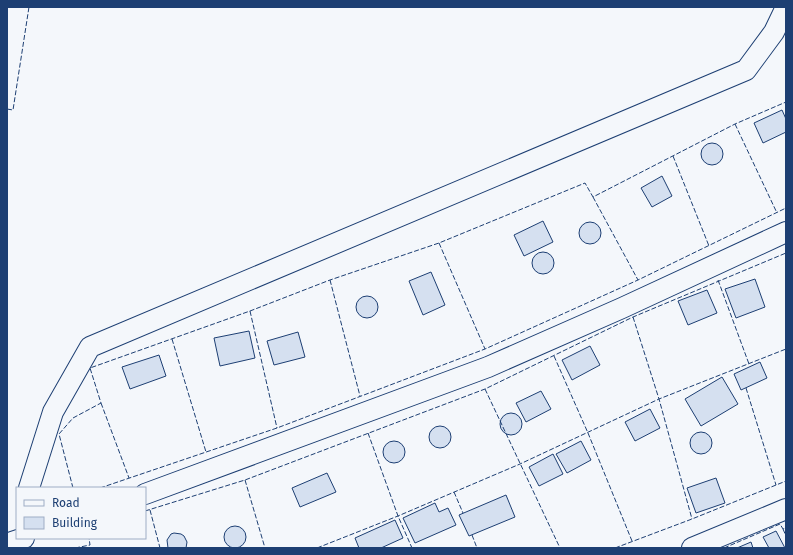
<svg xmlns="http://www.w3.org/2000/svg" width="793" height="555" viewBox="0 0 793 555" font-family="'Fira Sans',sans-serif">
<rect width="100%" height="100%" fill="#f4f7fb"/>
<g fill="#d5e0f0" stroke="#1d3f73">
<polygon points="782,110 786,119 786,132 763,143 754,123"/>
<circle cx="712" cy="154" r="11"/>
<polygon points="662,176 672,196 652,207 641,188"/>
<polygon points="543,221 553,242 524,256 514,235"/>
<circle cx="590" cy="233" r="11"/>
<circle cx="543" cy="263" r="11"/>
<polygon points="431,272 445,305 423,315 409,281"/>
<polygon points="755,279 765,307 736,318 725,289"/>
<polygon points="707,290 717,313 688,325 678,301"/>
<circle cx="367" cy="307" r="11"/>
<polygon points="249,331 255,358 220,366 214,338"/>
<polygon points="298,332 305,357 274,365 267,341"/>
<polygon points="590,346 600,365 572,380 562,360"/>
<polygon points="159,355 166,376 130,389 122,367"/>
<polygon points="760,362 767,378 741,390 734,374"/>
<polygon points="722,377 738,404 701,426 685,399"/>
<polygon points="541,391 551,409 526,422 516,403"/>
<polygon points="650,409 660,428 635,441 625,422"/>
<circle cx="511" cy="424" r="11"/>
<circle cx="440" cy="437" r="11"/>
<circle cx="701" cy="443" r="11"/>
<polygon points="581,441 591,460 567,473 556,454"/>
<circle cx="394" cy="452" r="11"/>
<polygon points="553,454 563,474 539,486 529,467"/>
<polygon points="327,473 336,492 300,507 292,488"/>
<polygon points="716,478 725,503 696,513 687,488"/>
<polygon points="506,495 515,517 469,536 459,515"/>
<polygon points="435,503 439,512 448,508 456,525 415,543 403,518"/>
<polygon points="395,520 403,538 381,548 359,548 355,538"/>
<circle cx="235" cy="537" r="11"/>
<polygon points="776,531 785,548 769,548 763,537"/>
<polygon points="174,533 181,534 184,536 187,542 186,548 168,548 167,540 171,534"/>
<polygon points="751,542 753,548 737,548"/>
</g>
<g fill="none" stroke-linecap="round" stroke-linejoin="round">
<defs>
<g id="street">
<polyline points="29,488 53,412 90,347 746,70 774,32 786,7"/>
<polyline points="145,494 488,367 622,308 786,232"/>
<polyline points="8,548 12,542 24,538"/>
<polyline points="692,548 786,509"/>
</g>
</defs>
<use href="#street" stroke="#1d3f73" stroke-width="22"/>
<use href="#street" stroke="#f4f7fb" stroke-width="20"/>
<g stroke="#1d3f73" stroke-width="1" stroke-dasharray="5 2" stroke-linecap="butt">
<polyline points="7,109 13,110 29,7"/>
<polyline points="735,124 777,213"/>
<polyline points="673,156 709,246"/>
<polyline points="593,197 638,280"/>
<polyline points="439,243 485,349"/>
<polyline points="330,280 360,396"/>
<polyline points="718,280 749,364"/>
<polyline points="250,311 277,428"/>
<polyline points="633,317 659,399 692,519"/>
<polyline points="172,339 206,452"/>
<polyline points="554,356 588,433 632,541"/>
<polyline points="746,388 776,485"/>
<polyline points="485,389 560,548"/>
<polyline points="101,403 129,478"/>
<polyline points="368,433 398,516 412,548"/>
<polyline points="245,480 265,548"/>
<polyline points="73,488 59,434 73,418 101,403 90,368 250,311 330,280 439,243 585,183 593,197 735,124 786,102"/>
<polyline points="100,488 277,428 485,349 638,280 786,208"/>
<polyline points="454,492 463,513"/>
<polyline points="150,510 160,548"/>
<polyline points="145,511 245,480 485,389 633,317 786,253"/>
<polyline points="783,529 786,536"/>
<polyline points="472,535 477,548"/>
<polyline points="75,548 90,545 89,538"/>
<polyline points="317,548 398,516 520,464 659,399 786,349"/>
<polyline points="615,548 692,519 786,481"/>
<polyline points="724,548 780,524 783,529 786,528"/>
</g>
</g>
<rect width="793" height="555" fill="none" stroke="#1d3f73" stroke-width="16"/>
<rect x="16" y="487" width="130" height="52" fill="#f4f7fb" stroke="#9eadc5"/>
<rect x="24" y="500" width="20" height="6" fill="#f4f7fb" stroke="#9eadc5"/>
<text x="52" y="507" font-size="12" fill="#1d3f73">Road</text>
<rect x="24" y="517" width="20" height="12" fill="#d5e0f0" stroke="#9eadc5"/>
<text x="52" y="527" font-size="12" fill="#1d3f73">Building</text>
</svg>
